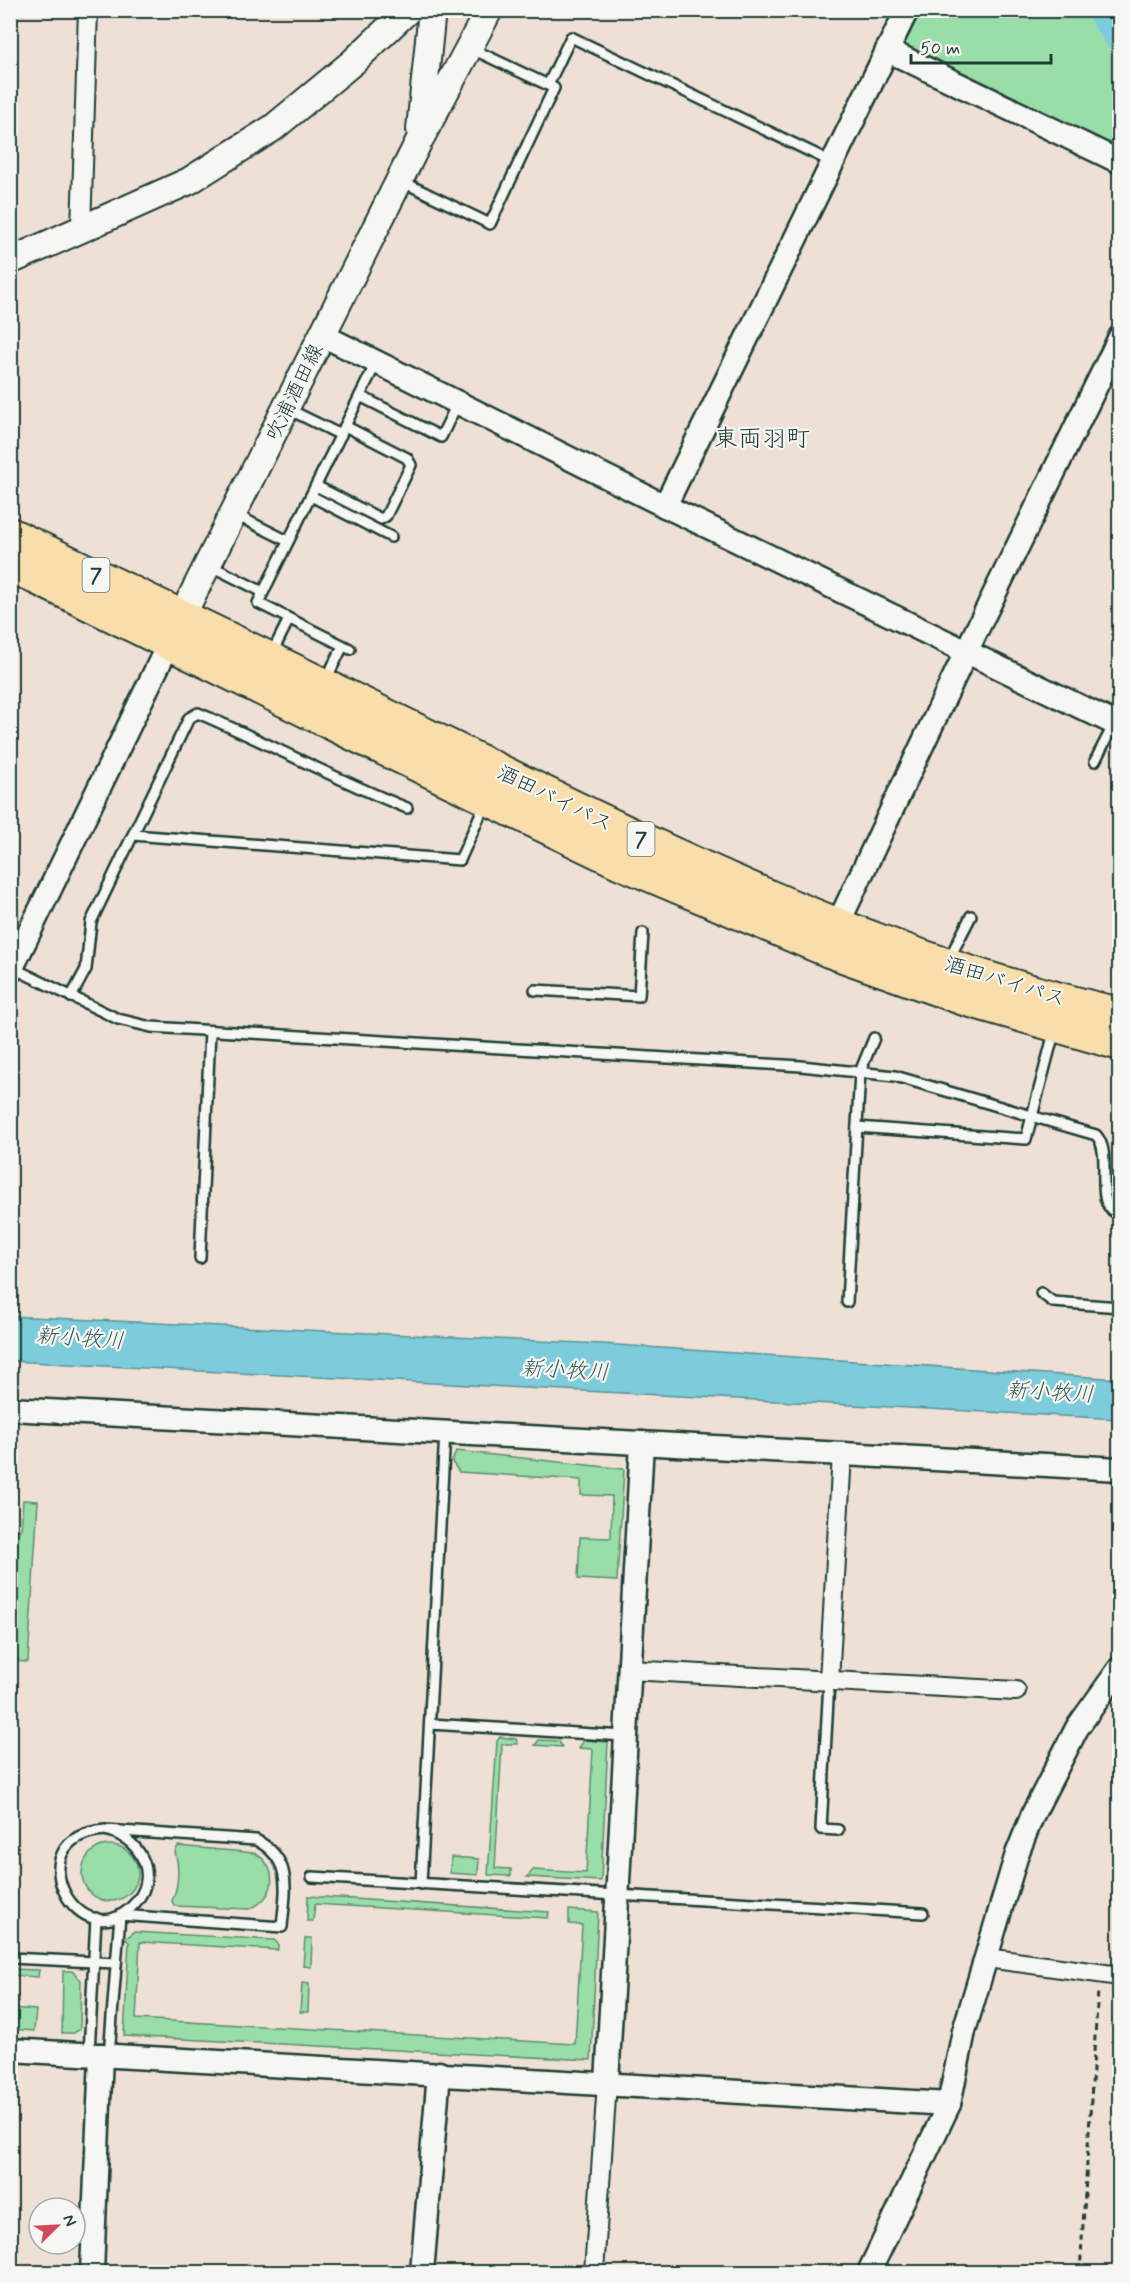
<svg xmlns="http://www.w3.org/2000/svg" width="1130" height="2283" viewBox="0 0 1130 2283" font-family="Mynerve,'Klee One',sans-serif">
<rect width="100%" height="100%" fill="#efe0d5"/>
<filter id="ink" filterUnits="userSpaceOnUse"><feTurbulence type="fractalNoise" baseFrequency=".0167" numOctaves="2"/><feDisplacementMap in="SourceGraphic" scale="12" xChannelSelector="R" yChannelSelector="G"/><feConvolveMatrix kernelMatrix="1 2 1 2 8 2 1 2 1" color-interpolation-filters="sRGB"/></filter>
<g filter="url(#ink)">
<g fill="#99dda9" stroke="#5c8d6e" stroke-width="1.5">
<polygon points="916,11 1099,11 1119,43 1119,155 898,46"/>
<polygon points="456,1451 624,1469 617,1581 578,1579 580,1537 611,1538 612,1496 581,1495 581,1480 459,1472 452,1462"/>
<polygon points="23,1500 38,1501 28,1662 10,1661 11,1529 21,1530"/>
<polygon points="500,1737 516,1739 518,1744 502,1744 495,1868 511,1869 511,1876 488,1875 497,1741"/>
<polygon points="539,1740 559,1741 562,1747 535,1745"/>
<polygon points="584,1740 608,1742 601,1881 527,1877 533,1870 586,1873 593,1749 579,1748"/>
<circle cx="110" cy="1873" r="28"/>
<path d="M178,1846L255,1853C280,1868 276,1899 249,1909L174,1906L172,1901C179,1884 180,1869 175,1852Z"/>
<polygon points="451,1857 479,1859 478,1875 450,1873"/>
<polygon points="308,1896 549,1912 548,1918 315,1904 313,1921 307,1921"/>
<polygon points="569,1910 598,1912 591,2060 124,2036 129,1942 125,1939 134,1932 274,1940 278,1944 278,1950 140,1942 136,2019 575,2044 582,1925 569,1924"/>
<polygon points="305,1938 312,1938 311,1967 303,1966"/>
<polygon points="10,1969 39,1970 38,1977 11,1975"/>
<polygon points="63,1971 72,1971 81,1980 80,2029 74,2033 62,2033"/>
<polygon points="302,1983 309,1984 308,2012 300,2012"/>
<polygon points="11,2008 36,2010 34,2031 11,2029"/>
</g>
<polygon fill="#7dccdb" stroke="#579398" stroke-width="1.5" points="10,1316 603,1344 1119,1379 1119,1419 11,1361"/>
<g fill="none" stroke-linecap="round" stroke-linejoin="round">
<polyline stroke="#7dccdb" stroke-width="33" points="1103,10 1120,36"/>
<defs>
<g id="service">
<polyline points="470,48 548,85 571,37 832,162"/>
<polyline points="401,181 490,224 554,88 548,85"/>
<polyline points="360,396 441,437 458,402"/>
<polyline points="288,409 341,435"/>
<polyline points="316,486 381,519 386,516 411,465 407,458 345,426"/>
<polyline points="311,496 391,537"/>
<polyline points="234,514 288,541"/>
<polyline points="209,565 263,592"/>
<polyline points="350,649 258,603 376,363"/>
<polyline points="271,655 289,619"/>
<polyline points="325,681 343,646"/>
<polyline points="1095,761 1114,724"/>
<polyline points="133,835 460,860 485,804"/>
<polyline points="949,959 971,916"/>
<path d="M13,968L118,1019L151,1027L801,1066L895,1076L1096,1135C1115,1155 1090,1207 1120,1214"/>
<polyline points="535,990 639,996 643,933"/>
<path d="M71,997L86,969L91,922L189,718L198,713C269,743 336,780 407,808"/>
<polyline points="857,1127 1026,1139 1055,1029"/>
<polyline points="200,1258 210,1031"/>
<polyline points="1041,1293 1053,1302 1120,1307"/>
<polyline points="847,1302 860,1072 874,1038"/>
<polyline points="829,1681 821,1829 838,1830"/>
<polyline points="430,1724 625,1736"/>
<path d="M105,1830C137,1836 161,1873 136,1902C81,1966 11,1837 105,1830L256,1840C294,1860 285,1891 282,1927L120,1915L109,2055"/>
<polyline points="312,1877 923,1913"/>
<polyline points="421,1884 445,1432"/>
<polyline points="10,1958 116,1963"/>
<polyline points="89,2053 96,1918"/>
</g>
<g id="minor">
<polyline points="81,230 88,10"/>
<polyline points="629,1670 1016,1691"/>
<polyline points="829,1681 842,1454"/>
<polyline points="987,1958 1120,1976"/>
<polyline points="594,2272 607,2083"/>
</g>
<g id="tertiary">
<polyline points="887,50 1120,162"/>
<polyline points="322,335 665,506 1120,726"/>
<polyline points="665,506 907,10"/>
<polyline points="837,926 966,652 1120,337"/>
<polyline points="10,972 169,643"/>
<polyline points="10,1409 1120,1469"/>
<polyline points="10,2050 949,2104"/>
<polyline points="607,2083 642,1443"/>
<polyline points="92,2272 101,2055"/>
<polyline points="422,2272 439,2073"/>
<polyline points="869,2272 949,2104 964,2031 1017,1854 1033,1814 1077,1728 1120,1668"/>
</g>
<g id="secondary">
<polyline points="420,129 432,10"/>
<polyline points="10,261 189,181 273,128 353,62 408,10"/>
<polyline points="174,632 419,141 489,10"/>
</g>
<g id="trunk">
<path d="M10,534C168,609 325,685 482,762C687,863 896,963 1120,1014"/>
<polyline points="10,565 357,736 621,863 829,951 964,999 1120,1044"/>
</g>
</defs>
<use href="#service" stroke="#1f3d34" stroke-width="14"/>
<use href="#minor" stroke="#1f3d34" stroke-width="22"/>
<use href="#tertiary" stroke="#1f3d34" stroke-width="27"/>
<use href="#secondary" stroke="#1f3d34" stroke-width="30"/>
<use href="#trunk" stroke="#1f3d34" stroke-width="36"/>
<polyline stroke="#1f3d34" stroke-width="3" stroke-dasharray="6 4.5" stroke-linecap="butt" points="1080,2272 1098,1990"/>
<use href="#service" stroke="#f6f6f2" stroke-width="9"/>
<use href="#minor" stroke="#f6f6f2" stroke-width="18"/>
<use href="#tertiary" stroke="#f6f6f2" stroke-width="22"/>
<use href="#secondary" stroke="#f6f6f2" stroke-width="26"/>
<use href="#trunk" stroke="#f9deab" stroke-width="32"/>
</g>
</g>
<g text-anchor="middle" stroke-width="4.5" stroke-linejoin="round" paint-order="stroke">
<g fill="#f6f6f2" stroke="#60746d" stroke-width="1.5">
<rect x="82.5" y="558" width="27" height="34" rx="4.5"/>
<rect x="627.5" y="822" width="27" height="34" rx="4.5"/>
</g>
<g font-size="20" font-weight="bold" fill="#1f3d34">
<text x="96" y="582">7</text>
<text x="641" y="846">7</text>
</g>
<g font-size="21" fill="#1f3d34" stroke="#f6f6f2">
<text transform="translate(294 392) rotate(-64)" y="7">吹浦酒田線</text>
<text transform="translate(555 798) rotate(26)" y="7">酒田バイパス</text>
<text transform="translate(1005 981) rotate(17)" y="7">酒田バイパス</text>
</g>
<g font-size="22" font-style="italic" fill="#325a55" stroke="#f6f6f2">
<text transform="translate(80 1337) rotate(4)" y="8">新小牧川</text>
<text transform="translate(565 1369) rotate(3)" y="8">新小牧川</text>
<text transform="translate(1050 1391) rotate(3)" y="8">新小牧川</text>
</g>
<g font-size="24" fill="#1f3d34" stroke="#f6f6f2">
<text x="762" y="446">東両羽町</text>
</g>
</g>
<rect width="1130" height="2283" fill="none" stroke="#f6f6f2" stroke-width="36"/>
<rect x="18" y="18" width="1094" height="2247" fill="none" stroke="#1f3d34" stroke-width="2" filter="url(#ink)"/>
<g transform="translate(57 2226) rotate(66)"><circle r="28" fill="#f6f6f2" stroke="#a0aca6" stroke-width="1.5"/>
<path d="M0-4.5L10 22L0 15L-10 22Z" fill="#d1495b"/>
<text y="-9" font-size="16" font-weight="bold" text-anchor="middle" fill="#1f3d34">N</text>
</g>
<path d="M911 54v9h140v-9" fill="none" stroke="#1f3d34" stroke-width="3"/>
<text x="920" y="54" font-size="18" fill="#1f3d34" stroke="#f6f6f2" stroke-width="4.5" paint-order="stroke">50 m</text>
</svg>
